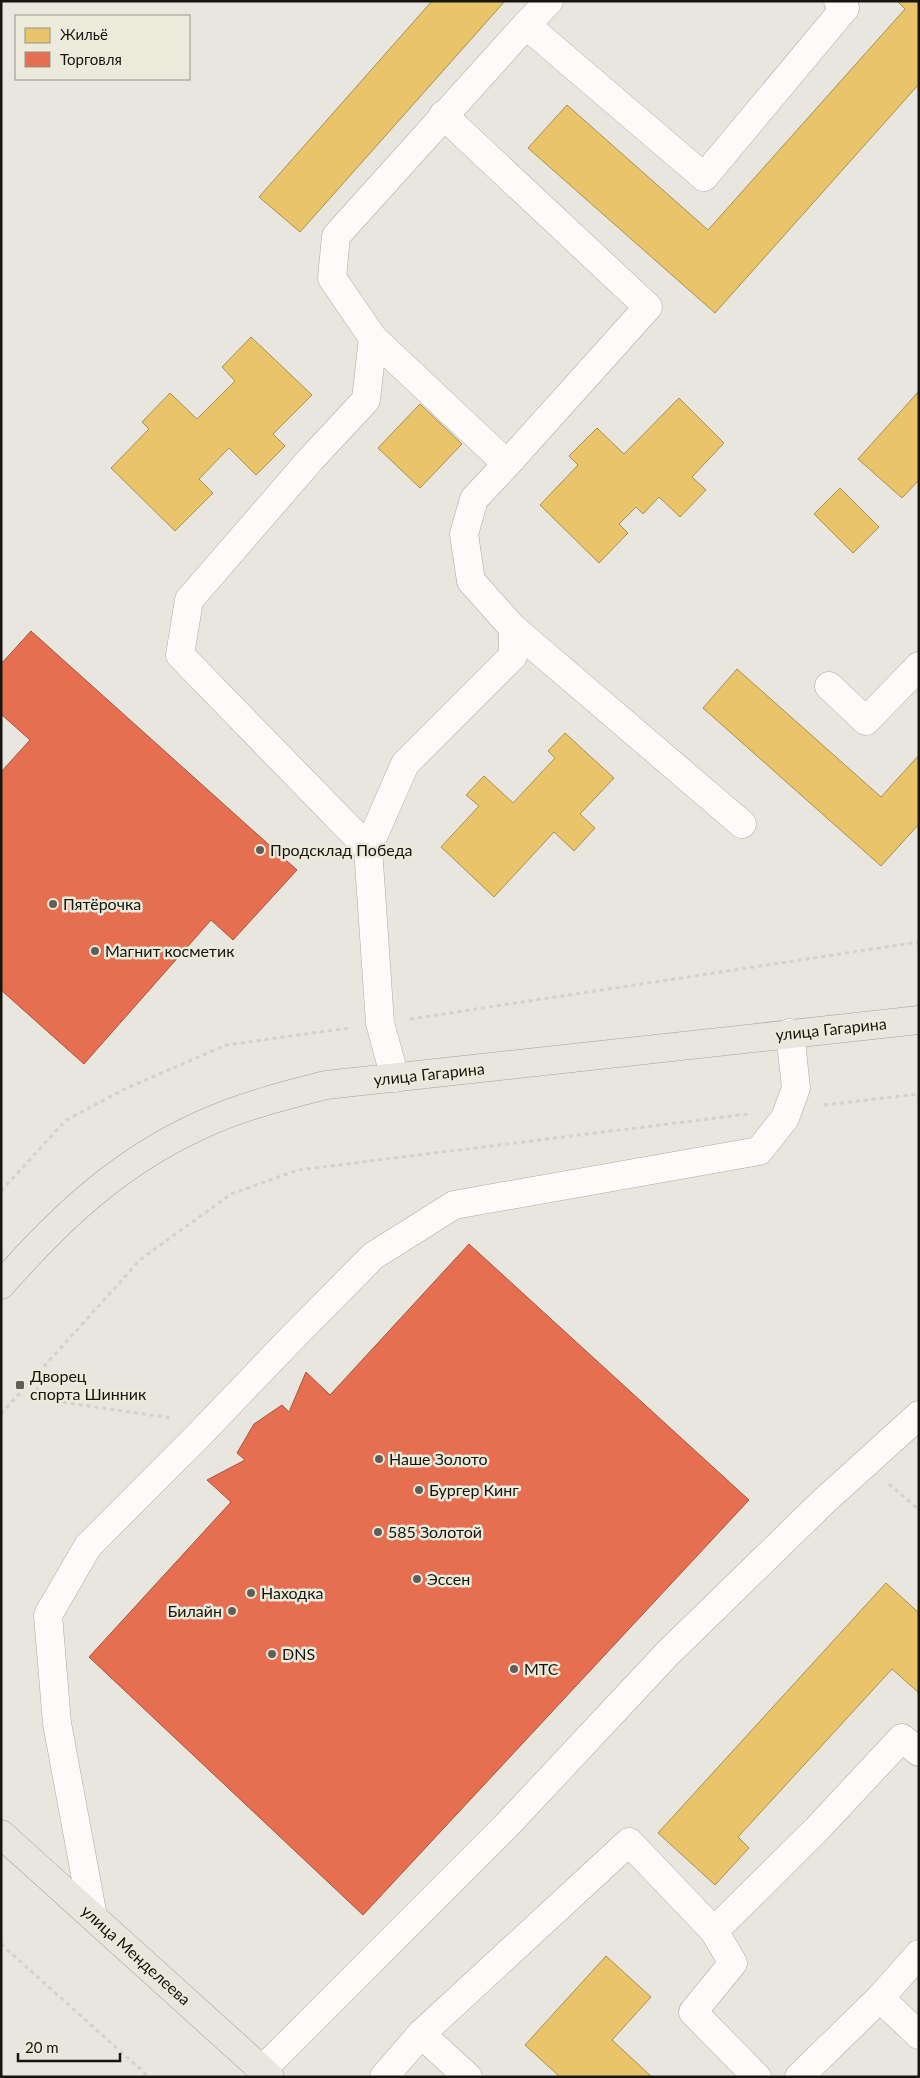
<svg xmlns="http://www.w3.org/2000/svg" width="920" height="2078" viewBox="0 0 920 2078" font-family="Lato,sans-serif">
<rect width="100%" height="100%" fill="#e8e6de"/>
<g fill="#e9c46a" stroke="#aa904f">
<polygon points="432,1 505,1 300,232 259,197"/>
<polygon points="897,1 919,1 919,84 715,313 528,148 567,105 708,230 905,9"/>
<polygon points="251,337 312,395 273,434 285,446 256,475 229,448 199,479 213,493 175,531 111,468 149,429 142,422 170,393 197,419 235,381 222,367"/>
<polygon points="919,391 919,480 902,498 858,459"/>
<polygon points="679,398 724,443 692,477 706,490 680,517 659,497 643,514 636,507 619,524 628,533 599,563 540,505 578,465 569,456 597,428 624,454"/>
<polygon points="420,404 462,444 420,488 378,448"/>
<polygon points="840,488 879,527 853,553 814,514"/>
<polygon points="737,669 881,797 919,755 919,824 881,866 703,708"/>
<polygon points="565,733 614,778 580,814 595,828 574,851 554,832 494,897 441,847 479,806 466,795 484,776 513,803 555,758 548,751"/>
<polygon points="886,1583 919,1613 919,1693 892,1669 738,1837 749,1848 715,1885 658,1833"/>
<polygon points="606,1956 651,1997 612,2040 652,2077 560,2077 525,2045"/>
</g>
<g fill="#e76f51" stroke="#a8543e">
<polygon points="31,631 297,870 233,940 211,920 84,1064 1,990 1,772 30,740 1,714 1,664"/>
<polygon points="469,1244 749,1500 363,1915 89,1657 231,1502 207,1480 245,1460 237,1453 254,1424 282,1405 289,1412 306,1372 330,1395"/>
</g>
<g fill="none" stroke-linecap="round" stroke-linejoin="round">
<defs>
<g id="minor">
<polyline points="526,25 549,1"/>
<polyline points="443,115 648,307 507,464"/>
<polyline points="373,338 507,464 474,499 464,534 471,581 513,628"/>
<polyline points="829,686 866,721 919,666"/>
<polyline points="368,848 180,655 189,600 311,459 366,400 373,338 332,278 336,236 526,25 704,177 845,8 838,1"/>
<polyline points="395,1078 380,1023 368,848 405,764 513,656 513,628 742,824"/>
<polyline points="93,1917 57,1723 48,1615 88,1546 198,1436 290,1340 373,1256 454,1205 759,1151 785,1118 796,1088 790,1033"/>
<polyline points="714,1931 817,1829 902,1738 919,1752"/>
<polyline points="880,1998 919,1954"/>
<polyline points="421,2034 468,2077"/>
<polyline points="262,2070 507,1825 667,1654 823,1502 919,1415"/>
<polyline points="384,2077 421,2034 629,1842 714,1931 733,1963 693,2012 757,2077"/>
<polyline points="799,2077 880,1998 919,2035"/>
</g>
<g id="major">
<path d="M1,1285C59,1219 118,1163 199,1126C239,1107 283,1096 326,1085L919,1020"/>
<polyline points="1,1834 270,2077"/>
</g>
</defs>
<use href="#minor" stroke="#acaba4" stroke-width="29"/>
<use href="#major" stroke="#a4a293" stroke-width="29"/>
<g stroke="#d2d2cf" stroke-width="3" stroke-dasharray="4 4" stroke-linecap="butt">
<polyline points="410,1019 919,942"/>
<polyline points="824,1105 919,1094"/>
<polyline points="1,1191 66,1120 125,1089 226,1045 349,1028"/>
<polyline points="31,1382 47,1400 171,1418"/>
<polyline points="1,1414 141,1259 231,1194 298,1170 748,1114"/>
<polyline points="889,1484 919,1510"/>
<polyline points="1,1944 149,2077"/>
</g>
<use href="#minor" stroke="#fcfbfa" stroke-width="28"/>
<use href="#major" stroke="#e7e6df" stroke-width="28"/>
</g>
<g fill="#605e58" stroke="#ebeadb" stroke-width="2">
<circle cx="260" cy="850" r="5"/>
<circle cx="53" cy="904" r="5"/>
<circle cx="95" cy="951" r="5"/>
<rect x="15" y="1380" width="10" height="10" rx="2.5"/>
<circle cx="379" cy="1459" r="5"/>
<circle cx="419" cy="1490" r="5"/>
<circle cx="378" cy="1532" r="5"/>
<circle cx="417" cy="1579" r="5"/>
<circle cx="251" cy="1593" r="5"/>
<circle cx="232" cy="1611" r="5"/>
<circle cx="272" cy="1654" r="5"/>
<circle cx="514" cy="1669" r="5"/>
</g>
<g text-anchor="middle" stroke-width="5" stroke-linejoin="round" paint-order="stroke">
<g font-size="16" fill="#161510" stroke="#ebeadb" text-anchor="start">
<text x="270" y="856">Продсклад Победа</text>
<text x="63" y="910">Пятёрочка</text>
<text x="105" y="957">Магнит косметик</text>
<text x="30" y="1382">Дворец<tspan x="30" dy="18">спорта Шинник</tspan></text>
<text x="389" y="1465">Наше Золото</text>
<text x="429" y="1496">Бургер Кинг</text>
<text x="388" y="1538">585 Золотой</text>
<text x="427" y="1585">Эссен</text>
<text x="261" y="1599">Находка</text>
<text x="222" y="1617" text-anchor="end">Билайн</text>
<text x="282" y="1660">DNS</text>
<text x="524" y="1675">МТС</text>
</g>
<g font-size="16" fill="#161510" stroke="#ebeadb">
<text transform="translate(831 1029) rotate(-6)" y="6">улица Гагарина</text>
<text transform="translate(429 1074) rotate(-6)" y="6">улица Гагарина</text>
<text transform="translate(136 1955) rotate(42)" y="6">улица Менделеева</text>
</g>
</g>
<rect width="920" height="2078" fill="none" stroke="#161510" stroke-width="5"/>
<rect x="15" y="15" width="175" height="65" fill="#ebeadb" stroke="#96958a"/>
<rect x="25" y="28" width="25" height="15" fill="#e9c46a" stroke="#96958a"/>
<text x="60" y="40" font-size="15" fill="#161510">Жильё</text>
<rect x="25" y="52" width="25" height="15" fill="#e76f51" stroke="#96958a"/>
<text x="60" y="65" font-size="15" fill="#161510">Торговля</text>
<path d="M18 2053v8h102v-8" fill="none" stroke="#161510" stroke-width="2.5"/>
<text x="25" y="2053" font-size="15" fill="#161510" stroke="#ebeadb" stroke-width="4" paint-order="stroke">20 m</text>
</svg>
